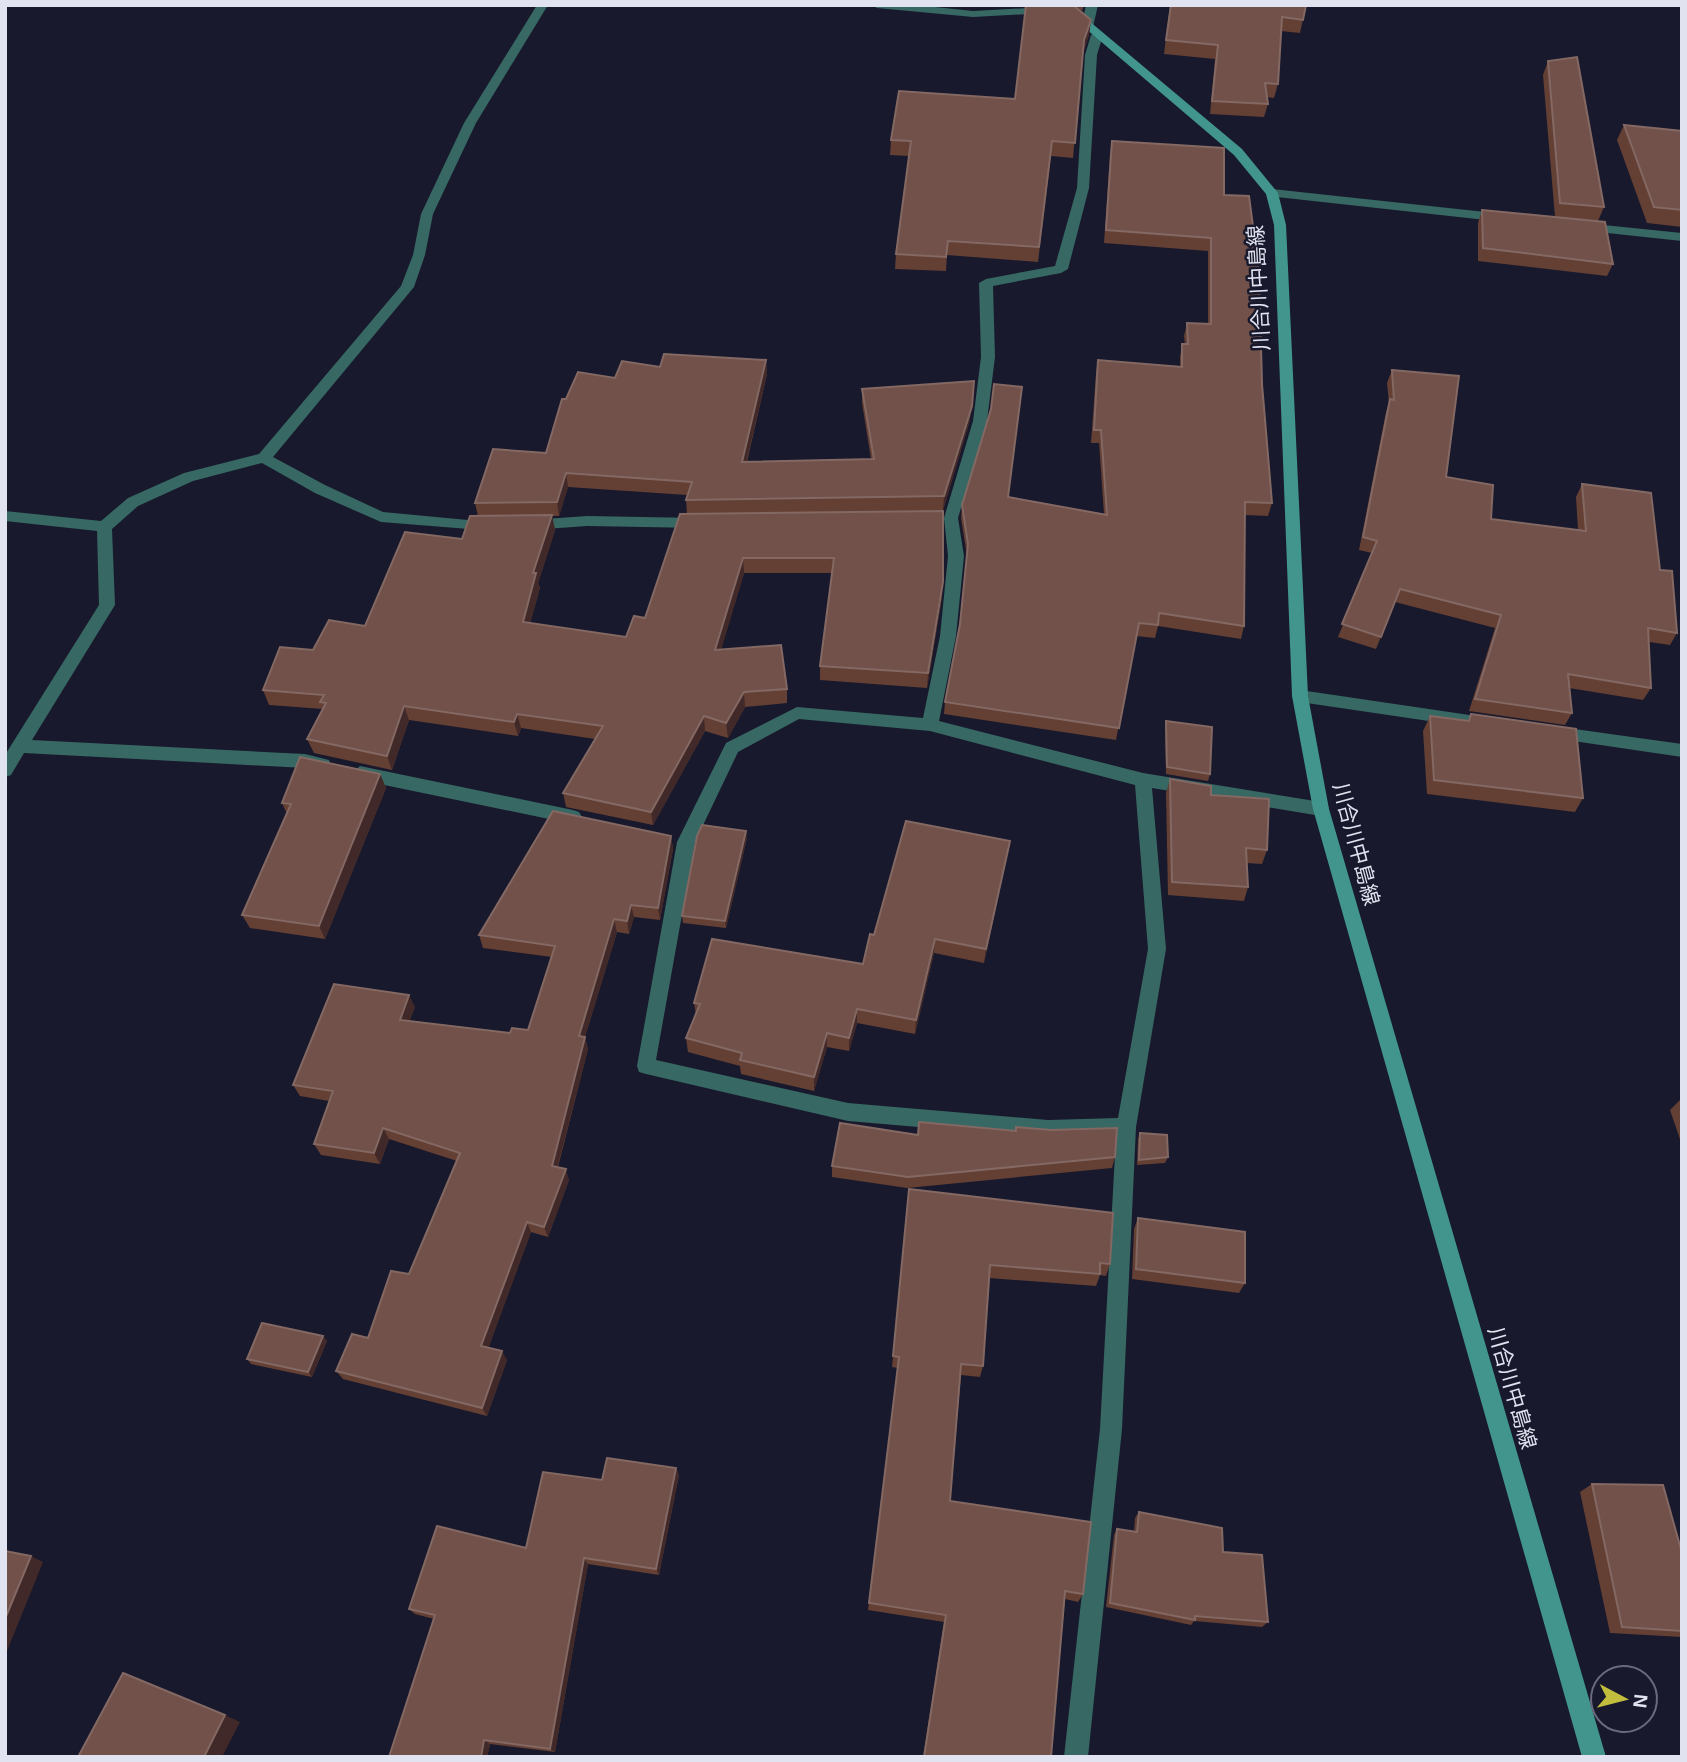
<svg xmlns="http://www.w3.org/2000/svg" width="1687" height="1762" viewBox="0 0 1687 1762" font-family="Arial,'Noto Sans JP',sans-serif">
<rect width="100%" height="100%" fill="#18192c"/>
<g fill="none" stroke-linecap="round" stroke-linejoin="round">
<g fill="#376863" fill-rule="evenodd">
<polygon points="537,5 548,5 476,123 433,214 425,255 414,287 273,457 325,485 383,512 489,522 496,527 494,531 381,522 315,493 262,463 193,481 138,506 112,529 115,605 32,740 305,754 329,760 331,765 323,772 305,768 24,753 11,775 5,777 5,755 99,605 97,531 5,521 5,511 101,521 128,498 184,473 259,454 401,286 413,255 421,214 464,123"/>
<polygon points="872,5 916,5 973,11 1048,7 1054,10 1048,13 973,17 877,8"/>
<polygon points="1086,5 1098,5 1093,27 1087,30 1081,27"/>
<path d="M1097,32L1103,35L1097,55L1089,188L1068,269L1061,273L993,286L995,357L987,421L958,518L964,556L956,636L939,721L1143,773L1321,802L1327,804L1329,809L1327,814L1321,816L1152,788L1166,949L1136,1127L1122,1429L1088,1757H1064L1100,1429L1116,1136L1048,1138L848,1121L646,1074L639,1072L637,1066L677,842L726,743L797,707L923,718L940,636L948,556L944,518L973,421L981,357L979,283L986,279L1055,266L1077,188L1085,55L1091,35ZM799,719L930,731L1135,785L1148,949L1118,1118L1048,1120L848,1103L656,1060L695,842L738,752Z"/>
<polygon points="1272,189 1504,214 1510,218 1504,222 1268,196 1266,193"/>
<polygon points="1584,223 1682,233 1682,241 1579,230 1578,227"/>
<polygon points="587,516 699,518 706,523 699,528 587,526 531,530 524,525 531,520"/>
<polygon points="1300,690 1483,717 1491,723 1483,729 1300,702 1292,696"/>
<polygon points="1553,726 1682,744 1682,757 1553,738 1545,732"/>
<polygon points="360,766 573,810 579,812 582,817 579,822 573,824 360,780 352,773"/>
</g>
<polygon fill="#41958c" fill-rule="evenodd" points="1058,5 1070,5 1242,149 1278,193 1286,225 1308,696 1329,809 1606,1757 1582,1757 1313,809 1292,696 1274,225 1266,194 1234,155"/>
</g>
<g fill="#643f34" fill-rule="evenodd">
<polygon points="1074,5 1084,5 1082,11"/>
<polygon points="1170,5 1306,5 1300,33 1281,31 1278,84 1274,98 1267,97 1268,104 1264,117 1210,114 1215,59 1164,54"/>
<polygon points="1091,20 1089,35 1083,53 1073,158 1051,156 1038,262 947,255 946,271 895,269 896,254 909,156 890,155 891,140 1015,99"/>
<polygon points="1548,61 1604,207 1598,221 1613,264 1607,276 1478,261 1478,223 1482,210 1555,217 1543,75"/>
<polygon points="1624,125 1682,131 1682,227 1647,223 1617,140"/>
<polygon points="1112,141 1224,195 1262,384 1272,503 1268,516 1245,515 1244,626 1241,639 1158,626 1155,638 1136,636 1116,740 944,714 945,702 960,624 967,556 961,518 962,505 1009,497 1104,514 1099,443 1091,443 1096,373 1098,360 1180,367 1180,357 1182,344 1185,344 1184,336 1187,323 1208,324 1208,251 1104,243 1110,154"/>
<path d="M766,360L767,374L747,462L871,459L862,403V389L970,420L943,510L942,597L927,688L820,680V666L832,573H744L721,649L787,689V703L745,707L728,738L705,731L653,825L566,807L563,793L595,739L521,728L518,736L409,720L392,770L314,753L307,739L323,709L269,705L263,690L313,650L365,626L462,539L478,516L475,503L546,453L566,399L615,378L660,367ZM568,487L687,495L686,500L687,514L645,618L626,637L530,623L540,588L538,583L555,530L552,516H559Z"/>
<polygon points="1392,370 1446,477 1491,519 1578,530 1576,497 1582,484 1660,570 1677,633 1670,645 1649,642 1651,688 1643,700 1569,688 1572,713 1565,725 1469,711 1495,628 1395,602 1376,649 1338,637 1372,553 1359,550 1386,412 1389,403 1387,383"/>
<polygon points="1471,714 1583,798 1575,812 1427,794 1423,731 1430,716 1468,721"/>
<polygon points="1166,721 1210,774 1208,781 1166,774 1165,729"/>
<polygon points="380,774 386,788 325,939 250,928 242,915 287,814 282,803"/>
<polygon points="1170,779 1211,795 1267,850 1262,864 1247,863 1248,887 1244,901 1168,895 1166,793"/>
<polygon points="671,836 673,849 660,920 634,917 629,934 617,932 585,1037 588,1049 558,1167 569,1180 548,1237 531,1232 488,1348 507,1360 487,1416 343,1379 336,1371 368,1338 409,1274 457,1161 389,1139 380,1164 321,1155 314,1144 329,1101 300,1096 293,1085 415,1007 409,1021 510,1033 528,1030 552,957 483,948 479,935"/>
<polygon points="747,838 726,928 683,923 682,916"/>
<polygon points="1007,856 984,963 934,953 915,1034 857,1023 849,1051 827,1047 814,1091 741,1074 740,1066 688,1052 686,1038 696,1015 694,1003 863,964 874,935"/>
<polygon points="1682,1098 1682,1145 1670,1110"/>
<polygon points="1016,1127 1115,1157 1112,1168 907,1188 832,1177 832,1166 918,1135 1015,1131"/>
<polygon points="1140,1133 1168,1157 1165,1163 1137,1165 1138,1139"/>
<polygon points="909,1189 1110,1264 1106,1276 1100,1275 1096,1286 989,1278 983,1366 980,1377 961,1375 950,1501 1083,1594 1078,1602 1065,1599 1051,1757 923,1757 944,1622 868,1610 898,1368 892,1367"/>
<polygon points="1138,1218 1245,1283 1239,1293 1132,1279 1134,1229"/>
<polygon points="323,1336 327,1341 312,1377 251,1364 247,1359"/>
<polygon points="676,1468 679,1475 659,1575 588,1564 555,1752 490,1744 487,1757 389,1757 434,1619 415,1614 409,1609 526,1548 602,1480"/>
<polygon points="1592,1484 1682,1553 1682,1637 1610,1633 1580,1492"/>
<polygon points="1139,1512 1223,1552 1268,1622 1262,1627 1194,1621 1191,1625 1106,1607 1114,1535 1117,1529 1134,1532 1135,1518"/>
</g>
<g fill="#402928">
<polygon points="1091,20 1089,35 1082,55 1084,40"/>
<polygon points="766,360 767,374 743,476 742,462"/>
<polygon points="974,381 970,420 943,510 944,496"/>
<polygon points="566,473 568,487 559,516 557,502"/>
<polygon points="552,515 555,530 538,583 540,588 526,637 523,622 533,573"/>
<polygon points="743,558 744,573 717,664 715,650"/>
<polygon points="943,582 942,597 927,688 928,673"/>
<polygon points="744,692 745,707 728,738 726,723"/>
<polygon points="404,706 409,720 392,770 387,756"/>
<polygon points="517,714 521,728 518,736 514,722"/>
<polygon points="704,716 705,731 653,825 651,812"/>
<polygon points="380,774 386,788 325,939 319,926"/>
<polygon points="746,831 747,838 726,928 725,921"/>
<polygon points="671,836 673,849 660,920 658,908"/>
<polygon points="1010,841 1007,856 984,963 986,949"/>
<polygon points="631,905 634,917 629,934 627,921"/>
<polygon points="614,919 617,932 585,1037 588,1049 555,1176 552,1166 579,1036"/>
<polygon points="935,939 934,953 915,1034 916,1020"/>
<polygon points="409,995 415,1007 406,1032 400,1020"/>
<polygon points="857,1009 857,1023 849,1051 849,1038"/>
<polygon points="827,1033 827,1047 814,1091 814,1077"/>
<polygon points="383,1128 389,1139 380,1164 374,1153"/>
<polygon points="566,1169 569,1180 548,1237 544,1227"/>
<polygon points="527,1222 531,1232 486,1355 481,1346"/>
<polygon points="323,1336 327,1341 312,1377 308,1372"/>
<polygon points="502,1351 507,1360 487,1416 482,1408"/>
<polygon points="676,1468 679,1475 659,1575 656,1569"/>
<polygon points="31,1556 43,1562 5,1656 5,1619"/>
<polygon points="584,1558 588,1564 555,1752 550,1749"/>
<polygon points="225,1715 240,1722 222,1757 204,1757"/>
<polygon points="484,1740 490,1744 487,1757 481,1757"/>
</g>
<g fill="#715149" stroke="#836863" stroke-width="2">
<polygon points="1026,5 1073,5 1091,20 1084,40 1075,143 1052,141 1039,247 948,241 946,257 896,254 911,141 891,140 899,91 1015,99"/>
<polygon points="1171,5 1306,5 1303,20 1282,17 1278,84 1265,83 1268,104 1212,101 1218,45 1166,40"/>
<polygon points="1577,57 1604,207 1560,203 1548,61"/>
<polygon points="1624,125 1682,131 1682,210 1654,207"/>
<polygon points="1112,141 1224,148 1224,195 1249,196 1259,272 1262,384 1272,503 1245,502 1244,626 1159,613 1158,625 1139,623 1119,728 945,702 960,624 968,544 962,505 991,409 994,384 1022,387 1008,497 1107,515 1101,430 1094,430 1098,360 1182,367 1182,344 1188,344 1187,323 1211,324 1211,238 1106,230"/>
<polygon points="1482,210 1605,222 1613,264 1483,248"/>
<polygon points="664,354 766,360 742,462 874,459 862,389 974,381 972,406 944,496 686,500 692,482 566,473 557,502 475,503 493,449 546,453 562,399 566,399 578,372 615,378 622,361 660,367"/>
<polygon points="1392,370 1459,376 1446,477 1493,485 1491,519 1586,531 1582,484 1651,493 1660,570 1672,571 1677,633 1648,628 1651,688 1568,674 1572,713 1475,699 1501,615 1400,589 1381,637 1342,624 1377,541 1363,537 1390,399 1394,400"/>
<polygon points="943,511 943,582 928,673 820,666 834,558 743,558 715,650 781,645 787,689 744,692 726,723 704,716 651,812 563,793 603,726 517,714 514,722 404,706 387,756 307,739 326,703 320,702 324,695 263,690 280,647 313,650 329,620 365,626 405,532 462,539 470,516 552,515 533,573 536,573 523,622 626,637 634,616 645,618 680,514"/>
<polygon points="1471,714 1576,729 1583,798 1434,780 1430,716 1469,721"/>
<polygon points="1166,721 1212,727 1210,774 1167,767"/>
<polygon points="300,757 380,774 319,926 242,915 291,804 282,803"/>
<polygon points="1170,779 1211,786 1211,795 1269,799 1267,850 1246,848 1248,887 1172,882"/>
<polygon points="553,811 671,836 658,908 631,905 627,921 614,919 579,1036 585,1037 552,1166 566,1169 544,1227 527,1222 481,1346 502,1351 482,1408 336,1371 352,1334 368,1338 391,1271 409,1274 460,1153 383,1128 374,1153 314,1144 333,1091 293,1085 334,984 409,995 400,1020 510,1033 512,1028 528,1030 555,946 479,935"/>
<polygon points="906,821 1010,841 986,949 935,939 916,1020 857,1009 849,1038 827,1033 814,1077 740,1060 742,1053 686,1038 700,1004 694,1003 712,939 863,964 870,934 874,935"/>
<polygon points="702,825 746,831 725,921 682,916 697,836"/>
<polygon points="919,1122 1016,1131 1016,1127 1051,1130 1117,1128 1115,1157 908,1177 832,1166 840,1123 918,1135"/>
<polygon points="1140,1133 1167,1135 1168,1157 1139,1160"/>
<polygon points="909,1189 1113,1213 1110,1264 1100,1263 1100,1274 990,1265 983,1366 961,1364 950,1501 1091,1522 1083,1594 1065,1591 1051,1757 1020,1757 1014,1756 1014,1757 924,1757 946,1615 869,1603 899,1357 893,1356"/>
<polygon points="1138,1218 1245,1232 1245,1283 1136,1269"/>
<polygon points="262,1323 323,1336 308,1372 247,1359"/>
<polygon points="607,1458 676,1468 656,1569 584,1558 550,1749 484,1740 481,1757 389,1757 435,1615 409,1609 437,1526 526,1548 543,1472 602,1480"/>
<polygon points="1592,1484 1663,1485 1682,1553 1682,1631 1622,1627"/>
<polygon points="1139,1512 1222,1528 1223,1552 1262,1555 1268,1622 1195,1616 1195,1620 1110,1603 1117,1529 1137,1532"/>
<polygon points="5,1551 31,1556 5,1619"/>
<polygon points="123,1673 225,1715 204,1757 78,1757"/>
</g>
<g text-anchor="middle" stroke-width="5" stroke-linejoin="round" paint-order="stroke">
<g font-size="21" fill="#e2e3f1" stroke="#18192c">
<text transform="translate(1259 288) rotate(-93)" y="7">川合川中島線</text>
<text transform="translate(1356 844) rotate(75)" y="7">川合川中島線</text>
<text transform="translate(1512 1388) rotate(74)" y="7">川合川中島線</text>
</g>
</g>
<rect width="1687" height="1762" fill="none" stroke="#e2e3f1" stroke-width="14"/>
<g transform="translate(1624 1699) rotate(97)"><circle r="33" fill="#18192c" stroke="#696a7b" stroke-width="2"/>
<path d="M0-5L12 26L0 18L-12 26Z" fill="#c3bd3e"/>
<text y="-10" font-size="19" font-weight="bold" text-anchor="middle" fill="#e2e3f1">N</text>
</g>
</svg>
